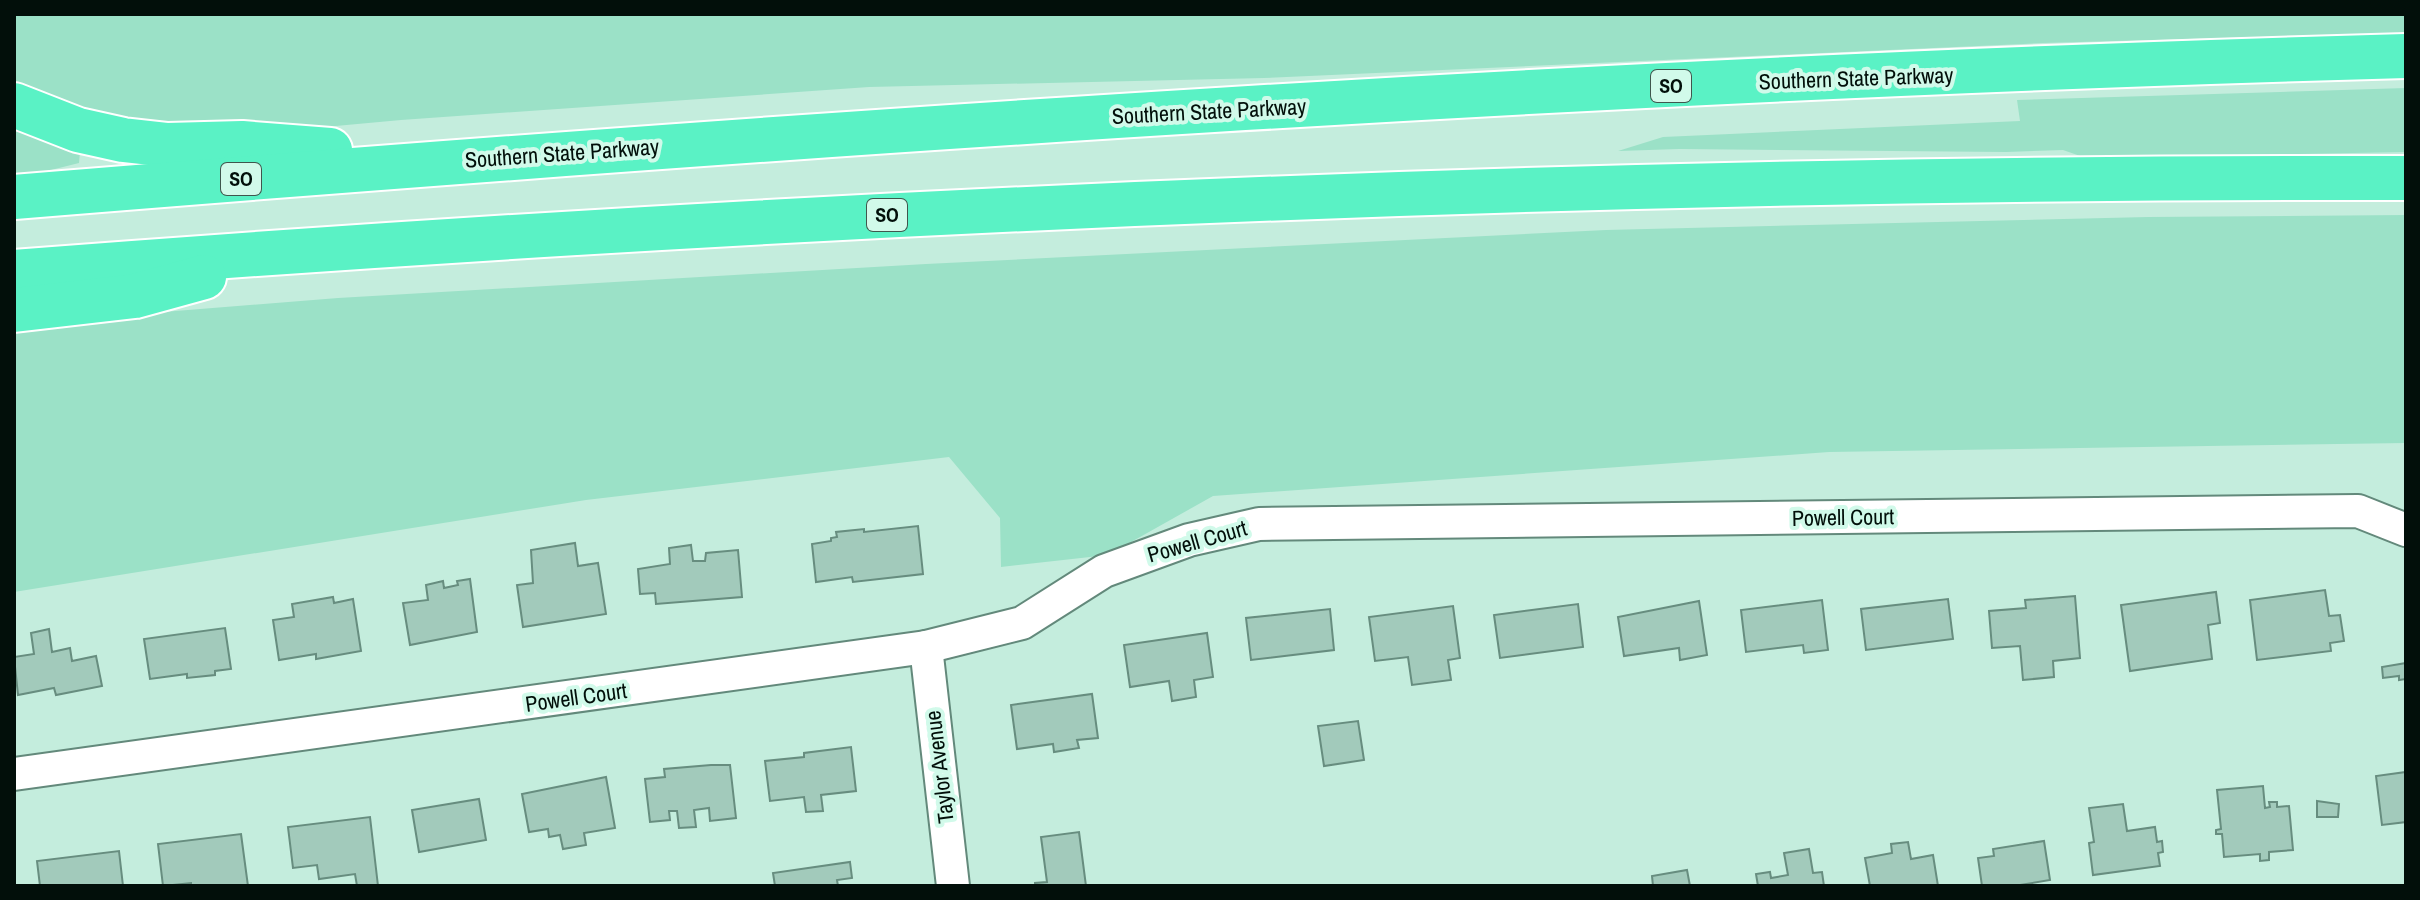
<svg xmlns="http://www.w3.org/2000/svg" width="2420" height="900" viewBox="0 0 2420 900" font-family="'Archivo Narrow',sans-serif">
<rect width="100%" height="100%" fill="#c4eddd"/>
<g fill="#9be1c7">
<polygon points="14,14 2406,14 2406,33 2043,43 1264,78 869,87 401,120 195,139 101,122 14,86"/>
<polygon points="2406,88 2406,152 2086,158 2063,150 2006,152 1679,149 1618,151 1663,137 2020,121 2017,100"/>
<polygon points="14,127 33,137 80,151 79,163 47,171 14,174"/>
<polygon points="2406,215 2406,443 1829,452 1213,496 1108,555 1001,567 1000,518 949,457 586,500 14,592 14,330 64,320 338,298 926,264 1606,230 2148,217"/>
</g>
<g fill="#a2cabb" stroke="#678d7f" stroke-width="2">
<polygon points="918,526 923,574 853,582 852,577 816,582 812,544 831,541 831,538 837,537 836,532 864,529 864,532"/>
<polygon points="575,543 578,566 598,563 606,614 523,627 517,585 533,583 531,550"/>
<polygon points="691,545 693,561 705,561 706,553 738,550 742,597 656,604 655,593 640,594 638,569 670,564 669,548"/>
<polygon points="470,579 477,632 410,645 403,603 428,600 426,585 443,581 444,588 458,585 457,581"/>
<polygon points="2325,590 2329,616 2340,615 2344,641 2330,643 2331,651 2257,660 2250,600"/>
<polygon points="2216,592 2220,623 2208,625 2212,659 2130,671 2121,605"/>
<polygon points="2075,596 2080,658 2053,661 2054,677 2023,680 2020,646 1992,648 1989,611 2026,608 2025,600"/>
<polygon points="333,597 334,603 353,599 361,651 316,659 316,654 279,660 273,620 294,617 292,604"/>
<polygon points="1948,599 1953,639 1866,650 1861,609"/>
<polygon points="1822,600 1828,650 1804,653 1803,645 1746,652 1741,610"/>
<polygon points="1699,601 1707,655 1680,660 1679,648 1624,656 1618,617"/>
<polygon points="1578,604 1583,647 1500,658 1494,615"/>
<polygon points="1453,606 1460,658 1448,660 1451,680 1412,685 1408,657 1375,661 1369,617"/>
<polygon points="1330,609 1334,650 1251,660 1246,618"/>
<polygon points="225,628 231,669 215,671 215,675 187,678 187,674 150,679 144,639"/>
<polygon points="49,629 52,652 70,648 72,661 96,656 102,686 56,695 54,688 18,695 14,657 34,654 31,633"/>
<polygon points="1207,633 1213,677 1194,680 1196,697 1172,701 1169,681 1130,687 1124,645"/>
<polygon points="2406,663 2406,679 2399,680 2399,676 2383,678 2382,667"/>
<polygon points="1092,694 1098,738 1077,740 1079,748 1054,752 1053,744 1017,749 1011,705"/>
<polygon points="1358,721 1364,760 1324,766 1318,726"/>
<polygon points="851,747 856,791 821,795 823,811 806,812 804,797 770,801 765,761 804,757 804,753"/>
<polygon points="711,765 730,765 736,818 710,821 709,808 694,810 696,827 679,828 677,811 669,811 670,820 650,822 645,779 665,777 664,769"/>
<polygon points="2406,772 2406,822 2382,825 2376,776"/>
<polygon points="606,777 615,828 584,833 586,845 563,849 560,835 549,837 548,829 529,832 522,794"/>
<polygon points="2263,786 2265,808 2270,807 2269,802 2277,802 2277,807 2289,806 2293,850 2269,852 2269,860 2260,861 2260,854 2224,857 2222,834 2216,834 2216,830 2221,829 2217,790"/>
<polygon points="479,799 486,840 419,852 412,810"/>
<polygon points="2317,801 2339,804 2338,817 2317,817"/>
<polygon points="2123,804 2127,831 2155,827 2157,842 2162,841 2163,852 2158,853 2160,866 2093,875 2089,843 2094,842 2089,808"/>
<polygon points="370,817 378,886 357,886 355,874 319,879 317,865 293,868 288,827"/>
<polygon points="1079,832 1086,886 1035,886 1035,883 1047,882 1041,837"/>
<polygon points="241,834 248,886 191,886 191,883 163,886 158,844"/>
<polygon points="2044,841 2050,880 2014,886 1982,886 1978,858 1994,856 1993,849"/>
<polygon points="1908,842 1911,859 1933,855 1938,886 1870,886 1865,858 1892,853 1891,844"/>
<polygon points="1809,849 1813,873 1822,872 1824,886 1758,886 1756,874 1770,872 1771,878 1788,875 1784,853"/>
<polygon points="119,851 123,886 40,886 37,861"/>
<polygon points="850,862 852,878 837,880 838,886 775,886 773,873"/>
<polygon points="1687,870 1690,886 1653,886 1652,876"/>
</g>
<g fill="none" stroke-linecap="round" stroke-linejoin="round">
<defs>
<g id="minor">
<polyline points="926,647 953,886"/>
<polyline points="14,774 926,647 1022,623 1104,571 1189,540 1259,524 2358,511 2406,530"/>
</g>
<g id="motorway">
<polyline points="14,105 78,130 123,140 168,145 242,143 330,150"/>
<path d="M14,197C810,132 1608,78 2406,56"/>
<path d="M14,272C810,210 1608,176 2406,178"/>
<polyline points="14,310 135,296 204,277"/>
</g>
</defs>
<use href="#minor" stroke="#63897b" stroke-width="36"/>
<use href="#motorway" stroke="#fff" stroke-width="48"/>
<use href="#minor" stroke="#fff" stroke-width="32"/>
<use href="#motorway" stroke="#5af2c5" stroke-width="44"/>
</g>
<g text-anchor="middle" stroke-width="8" stroke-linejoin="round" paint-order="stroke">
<g fill="#d1faea" stroke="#40564d" stroke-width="2">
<rect x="1651" y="70" width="40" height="32" rx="6"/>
<rect x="221" y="163" width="40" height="32" rx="6"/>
<rect x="867" y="199" width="40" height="32" rx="6"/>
</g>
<g font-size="20" font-weight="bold" fill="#020f0a">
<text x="1671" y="93">SO</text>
<text x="241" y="186">SO</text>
<text x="887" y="222">SO</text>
</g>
<g font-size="22" fill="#020f0a" stroke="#d1faea">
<text transform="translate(1856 78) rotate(-2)" y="8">Southern State Parkway</text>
<text transform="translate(1209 111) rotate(-3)" y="8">Southern State Parkway</text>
<text transform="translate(562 153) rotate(-4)" y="8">Southern State Parkway</text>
<text transform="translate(1843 517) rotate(-1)" y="8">Powell Court</text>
<text transform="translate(1197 541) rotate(-16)" y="8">Powell Court</text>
<text transform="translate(576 697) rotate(-8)" y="8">Powell Court</text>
<text transform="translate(939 767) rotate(-97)" y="8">Taylor Avenue</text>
</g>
</g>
<rect width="2420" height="900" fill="none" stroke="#020f0a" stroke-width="32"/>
</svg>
